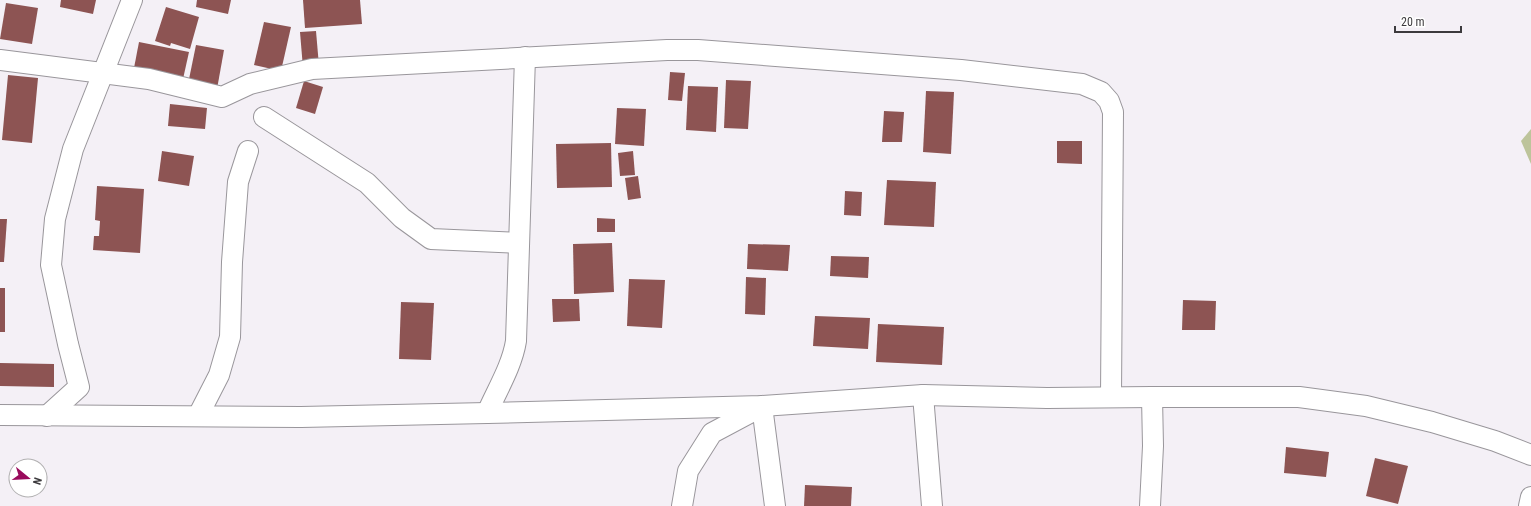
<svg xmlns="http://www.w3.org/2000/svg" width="1531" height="506" viewBox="0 0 1531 506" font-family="'Roboto Condensed',sans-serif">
<rect width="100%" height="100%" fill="#f4f0f6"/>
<polygon fill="#bdc49b" points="1531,129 1531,164 1521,141"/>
<g fill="#8d5453">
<polygon points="61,0 96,0 93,14 60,7"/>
<polygon points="197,0 231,0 228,14 196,7"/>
<polygon points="303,0 360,0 362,24 305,28"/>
<polygon points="6,3 38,8 32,44 0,39"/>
<polygon points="166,7 199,17 190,49 171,43 170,46 155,41"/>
<polygon points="264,22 291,27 281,71 254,65"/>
<polygon points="316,31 319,66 303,68 300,32"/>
<polygon points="139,42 189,52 183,79 134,68"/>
<polygon points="196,45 224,50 217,89 188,84"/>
<polygon points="670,72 685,73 682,101 668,100"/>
<polygon points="8,75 38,78 32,143 2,140"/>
<polygon points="726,80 751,81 748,129 724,128"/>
<polygon points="304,81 323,87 315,114 296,108"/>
<polygon points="688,86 718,87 716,132 686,130"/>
<polygon points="926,91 954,92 951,154 923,152"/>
<polygon points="170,104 207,108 205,129 168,126"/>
<polygon points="617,108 646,109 644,146 615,144"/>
<polygon points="884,111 904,112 902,142 882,142"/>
<polygon points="1057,141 1082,141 1082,164 1057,163"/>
<polygon points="611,143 612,187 557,188 556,144"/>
<polygon points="162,151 194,156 189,186 158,181"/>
<polygon points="633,151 635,175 620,176 618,153"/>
<polygon points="638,176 641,198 628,200 625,178"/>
<polygon points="887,180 936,182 934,227 884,225"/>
<polygon points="97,186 144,189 140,253 93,250 94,236 99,236 100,221 95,220"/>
<polygon points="845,191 862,192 861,216 844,215"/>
<polygon points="597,218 615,219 615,232 597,232"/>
<polygon points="0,219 7,219 4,262 0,262"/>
<polygon points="612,243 614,292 574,294 573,244"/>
<polygon points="748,244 790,245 788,271 747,269"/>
<polygon points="831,256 869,257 868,278 830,276"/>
<polygon points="746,277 766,278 765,315 745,314"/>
<polygon points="629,279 665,280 662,328 627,326"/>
<rect x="0" y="288" width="5" height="44"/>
<polygon points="552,299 579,299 580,321 553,322"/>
<polygon points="1183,300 1216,301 1215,330 1182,330"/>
<polygon points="401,302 434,303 431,360 399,359"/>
<polygon points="815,316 870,318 868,349 813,346"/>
<polygon points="878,324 944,327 942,365 876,362"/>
<polygon points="0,363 54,364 54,387 0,386"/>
<polygon points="1286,447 1329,452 1326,477 1284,473"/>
<polygon points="1375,458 1408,466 1398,504 1366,496"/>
<polygon points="805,485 852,487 851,506 804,506"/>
</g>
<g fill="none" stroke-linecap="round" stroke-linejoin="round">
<defs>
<g id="minor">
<polyline points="0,60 149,79 222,97 250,84 312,69 667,50 698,50 961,70 1082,84 1101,92 1109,101 1113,112 1111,397"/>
<polyline points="264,117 367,183 402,218 431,239 519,243"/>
<polyline points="923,395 932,506"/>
<polyline points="762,406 775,506"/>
<path d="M487,413C497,390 512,366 516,341L525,57"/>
<polyline points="0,415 301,417 487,413 762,406 923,395 1047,398 1152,397 1299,397 1366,406 1432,422 1495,441 1531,455"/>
<polyline points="47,416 79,387 68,344 51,265 55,219 73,149 132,0"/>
<polyline points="198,416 219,375 230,337 232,262 238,182 248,151"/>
<polyline points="682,506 688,471 712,433 759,408"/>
<polyline points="1150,506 1153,446 1152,397"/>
<polyline points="1529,506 1531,497"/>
</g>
</defs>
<use href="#minor" stroke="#99969b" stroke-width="22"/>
<use href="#minor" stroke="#fff" stroke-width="20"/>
</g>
<g transform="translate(28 478) rotate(108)"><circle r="19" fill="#ffffff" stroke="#b1b0b1"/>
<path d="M0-3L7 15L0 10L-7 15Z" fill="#990a5c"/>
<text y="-6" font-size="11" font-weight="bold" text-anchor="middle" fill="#3c3a3d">N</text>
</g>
<path d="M1395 26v6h66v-6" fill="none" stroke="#3c3a3d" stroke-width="2"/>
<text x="1401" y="26" font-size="12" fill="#3c3a3d" stroke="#ffffff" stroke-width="3" paint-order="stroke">20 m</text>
</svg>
